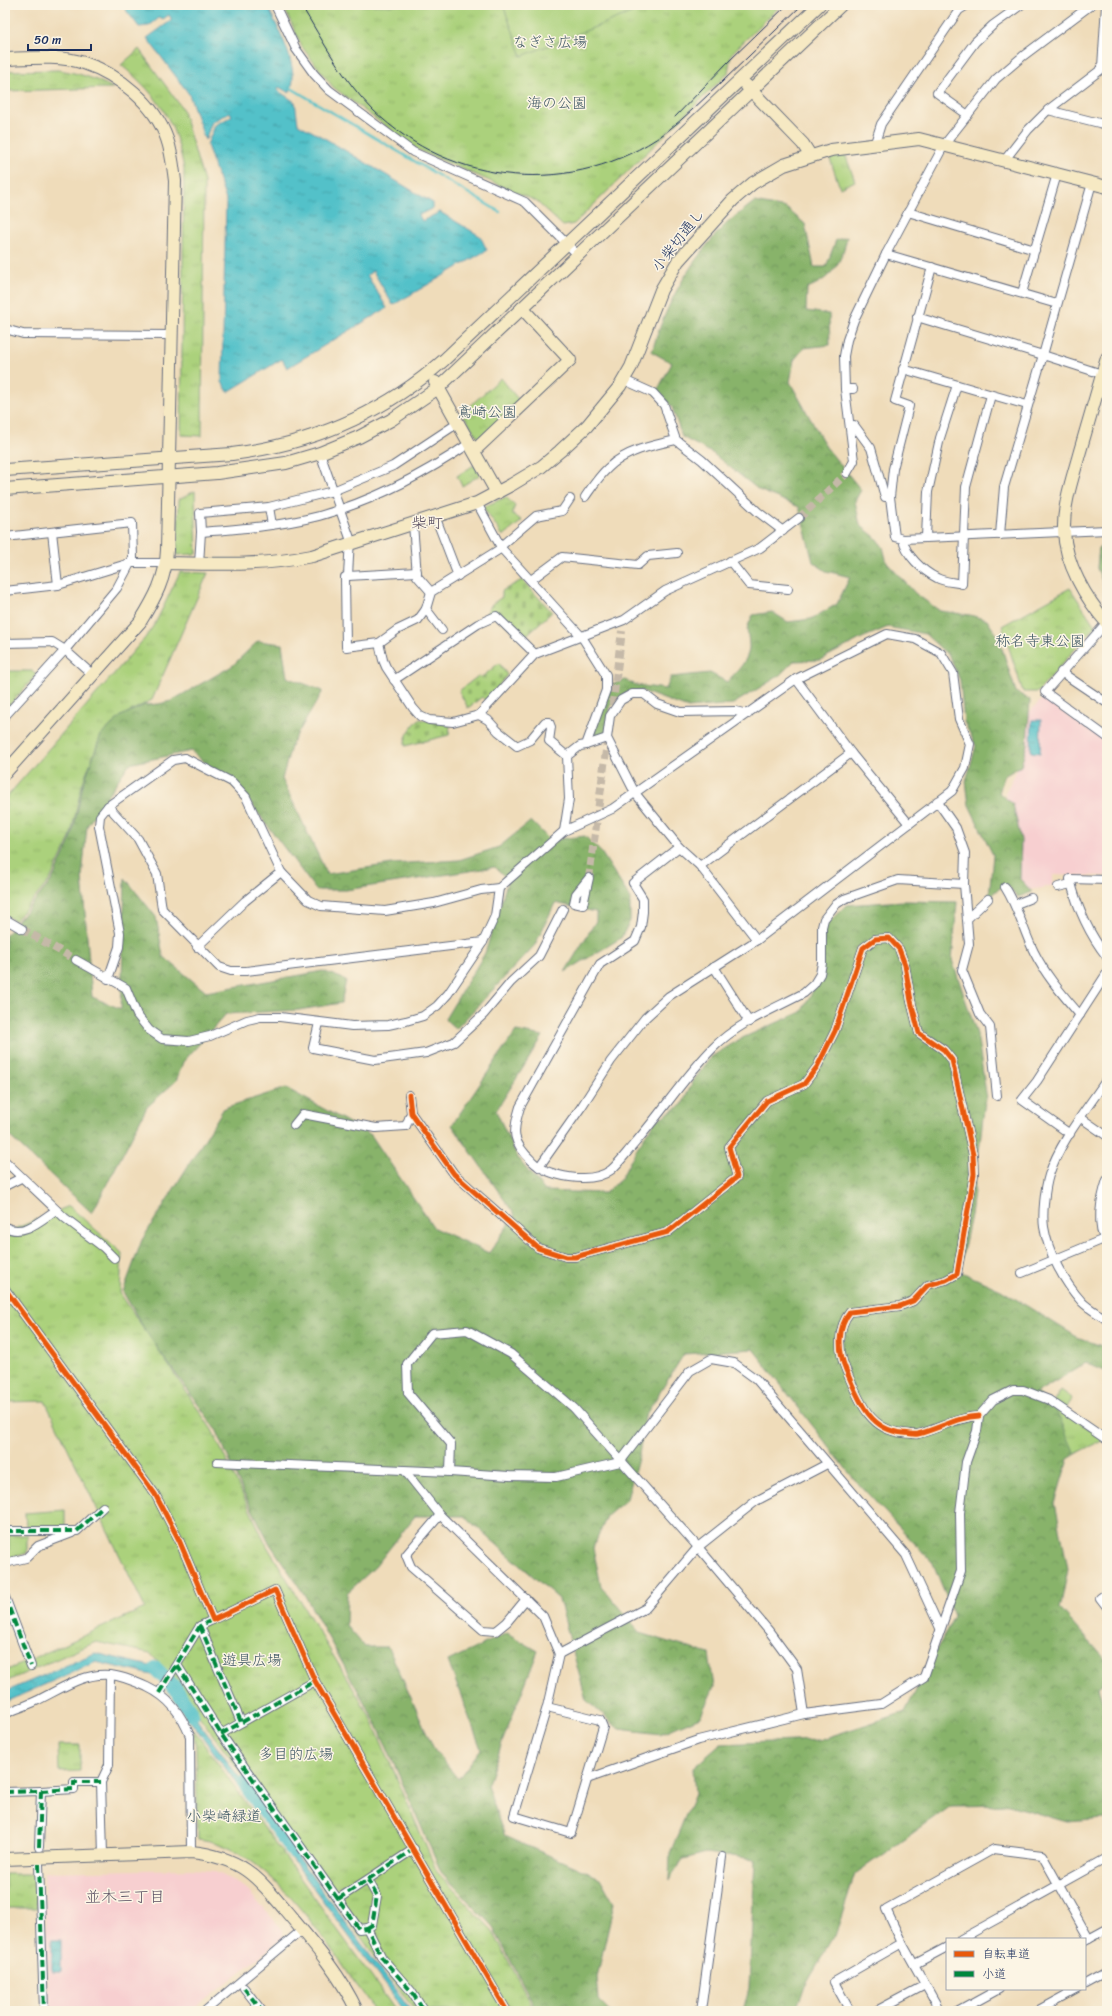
<svg xmlns="http://www.w3.org/2000/svg" width="1112" height="2016" viewBox="0 0 1112 2016" font-family="Sriracha,'Klee One',sans-serif">
<defs>
<pattern id="forest-crowns" width="20" height="18" patternUnits="userSpaceOnUse"><rect width="20" height="18" fill="#88b36b"/><path d="M2 6a3 3 0 1 1 6 0M12 15a3 3 0 1 1 6 0" fill="none" stroke="#6e925b"/></pattern>
<pattern id="cemetery-stones" width="16" height="16" patternUnits="userSpaceOnUse"><rect width="16" height="16" fill="#abd17b"/><path d="M2 7V4a2 2 0 0 1 4 0v3zM10 15v-3a2 2 0 0 1 4 0v3z" fill="#93b46d"/></pattern>
<pattern id="park-tufts" width="24" height="20" patternUnits="userSpaceOnUse"><rect width="24" height="20" fill="#abd17b"/><path d="M3 7l-1-3M5 7V3M7 7l1-3M15 17l-1-3M17 17v-4M19 17l1-3" fill="none" stroke="#93b46d"/></pattern>
<pattern id="water-ripples" width="26" height="14" patternUnits="userSpaceOnUse"><rect width="26" height="14" fill="#53c1c9"/><path d="M2 4q2-2 4 0t4 0M15 11q2-2 4 0t4 0" fill="none" stroke="#449da6"/></pattern>
</defs>
<rect width="100%" height="100%" fill="#fcf5e5"/>
<filter id="ink" filterUnits="userSpaceOnUse"><feTurbulence type="fractalNoise" baseFrequency=".025" numOctaves="2"/><feDisplacementMap in="SourceGraphic" scale="8" xChannelSelector="R" yChannelSelector="G"/><feConvolveMatrix kernelMatrix="1 2 1 2 8 2 1 2 1" color-interpolation-filters="sRGB"/></filter>
<filter id="wash" filterUnits="userSpaceOnUse"><feTurbulence type="fractalNoise" baseFrequency=".012" numOctaves="4" result="noise"/><feDisplacementMap in="SourceGraphic" scale="16" xChannelSelector="R" yChannelSelector="G"/><feGaussianBlur stdDeviation="0.9" result="paint"/><feColorMatrix in="noise" values="0 0 0 0 0 0 0 0 0 0 0 0 0 0 0 0 0 1.4 0 .05"/><feComposite in="paint" operator="in"/></filter>
<g filter="url(#wash)">
<rect width="100%" height="100%" fill="#efdcba"/>
<g fill="#f7cfd0">
<polygon points="1042,699 1107,742 1107,876 1053,875 1053,885 1042,888 1026,890 1017,881 1016,827 1005,793 1016,772 1023,753 1022,720"/>
<polygon points="191,1869 213,1871 235,1881 248,1891 283,1930 283,1938 191,2011 48,2011 44,1872"/>
</g>
<g fill="url(#forest-crowns)" stroke="#527164">
<path d="M754,202L786,208L805,224L814,267H826L836,240L847,237C842,262 832,279 807,288L806,311L829,314L830,345L804,348L794,360L790,382L826,447L861,490L855,501L860,525L875,537L883,547L887,563L916,594L940,611L970,615L987,620L999,639L1016,692L1030,700L1027,744L1021,766L1004,776L999,793L1013,804L1021,840L1020,879L1032,892L1018,897L1006,884L989,896L993,855L969,805L966,781L976,746L964,722L960,680L949,656L925,634L888,627L862,638L820,660L794,661L779,676L733,704L688,708L642,691L627,692L611,705L606,733L593,737L607,686L625,680L636,685L666,689L671,677L710,673L727,682C736,672 750,660 749,645C748,628 744,633 753,615L772,612L788,622L811,619L837,604L850,577L826,571L813,562L799,507L759,490L712,453L682,437L672,407L657,391L672,363L652,352C664,307 690,261 723,227C732,218 744,210 754,202Z"/>
<polygon points="1107,542 1107,594 1097,568 1099,548"/>
<polygon points="258,641 282,644 287,677 323,691 292,743 282,779 327,874 392,864 459,860 499,847 531,821 550,840 585,836 601,852 630,898 630,921 621,938 565,972 596,921 596,912 555,903 535,945 456,1029 445,1019 485,953 508,880 495,867 346,890 316,890 246,797 191,751 129,764 87,826 82,877 92,997 121,1009 125,878 156,917 163,956 206,992 323,971 346,980 341,1003 299,1010 226,1014 183,1062 176,1081 147,1107 92,1213 5,1132 5,936 52,880 71,839 83,785 101,735 121,716 144,705 159,704 171,701 232,666"/>
<polygon points="903,901 957,902 952,960 977,1034 986,1093 971,1215 959,1271 1001,1290 1077,1337 1107,1348 1107,1372 1086,1363 1036,1393 1096,1442 1068,1459 1055,1503 1068,1569 1060,1609 1107,1661 1107,1680 1098,1687 1107,1717 1107,1818 1105,1819 1067,1822 1009,1805 951,1806 855,1874 835,1935 804,1988 796,2011 743,2011 749,1988 755,1859 706,1853 684,1859 669,1880 670,1853 695,1793 693,1768 721,1744 819,1740 905,1712 954,1616 933,1563 854,1479 753,1349 684,1354 645,1416 639,1455 627,1499 607,1516 593,1548 601,1586 640,1633 709,1654 714,1687 700,1717 660,1734 619,1729 586,1700 559,1599 464,1516 415,1516 375,1567 347,1593 346,1625 365,1647 388,1647 435,1751 458,1779 481,1749 448,1661 507,1633 538,1651 503,1740 487,1786 505,1836 600,1878 614,1903 597,1977 599,2000 610,2011 537,2011 493,1927 441,1872 377,1725 304,1594 270,1544 244,1494 216,1429 149,1337 123,1292 142,1240 224,1108 286,1088 371,1135 434,1228 489,1253 515,1215 452,1125 516,1031 543,1036 496,1111 519,1160 545,1191 605,1193 621,1179 637,1148 655,1121 682,1105 692,1083 711,1057 740,1039 801,1012 810,997 820,973 825,926 846,905"/>
</g>
<g fill="url(#cemetery-stones)" stroke="#63806c">
<polygon points="522,580 552,612 522,639 496,615 485,618 484,617 492,604 502,597 502,591"/>
<polygon points="499,663 507,675 486,701 482,697 468,708 459,691 478,676 481,678"/>
<path d="M419,719L450,725L449,735L405,746C404,735 413,726 419,719Z"/>
</g>
<g fill="url(#park-tufts)" stroke="#63806c">
<polygon points="283,5 781,5 731,54 728,73 574,224 563,226 536,201 416,149 333,87 302,47"/>
<path d="M139,49L182,108L204,182L202,436L181,435L184,169C175,120 159,96 121,65Z"/>
<path d="M58,70C78,73 95,78 113,88L5,91V71Z"/>
<polygon points="845,154 855,181 840,188 829,156"/>
<polygon points="501,378 521,403 479,439 462,413"/>
<polygon points="474,465 480,475 462,486 457,476"/>
<polygon points="195,491 197,554 177,555 179,499"/>
<polygon points="506,497 515,506 512,513 522,521 503,536 483,507"/>
<polygon points="180,572 208,573 152,700 121,716 101,735 82,785 70,838 50,880 15,921 5,915 5,799 145,638 156,622"/>
<polygon points="1070,588 1095,626 1038,692 1023,692 1002,626"/>
<polygon points="5,671 32,671 37,674 5,710"/>
<polygon points="69,1206 122,1253 120,1293 212,1430 267,1546 371,1718 437,1872 492,1930 535,2011 415,2011 167,1672 150,1653 96,1642 5,1682 5,1671 145,1608 45,1401 5,1402 5,1233"/>
<polygon points="1061,1390 1072,1398 1064,1410 1104,1440 1075,1454 1053,1403"/>
<polygon points="9,1535 27,1535 27,1553 9,1559"/>
<path d="M193,1729L396,2011H373C368,1997 354,1983 346,1970C313,1923 260,1845 198,1839L196,1748Z"/>
<polygon points="58,1745 80,1745 80,1771 59,1772"/>
<polygon points="5,1874 35,1874 37,1908 5,1908"/>
</g>
<g fill="#abd17b" stroke="#63806c">
<polygon points="503,5 642,5 643,8 522,56"/>
<polygon points="65,1510 65,1527 26,1527 25,1513"/>
</g>
<g fill="url(#water-ripples)" stroke="#377894">
<path d="M122,5H267C277,27 303,72 289,93L279,87L277,90L295,102L298,124L326,139L433,203V208L419,215L422,221L440,212L480,236L487,250L393,305L373,271L367,275L387,308L287,368L282,359L228,392L222,382L226,200L207,145L215,125L232,116L230,112L212,122L205,140L189,94L147,38L172,20L169,15L163,19L159,18L149,26L139,27Z"/>
<polygon points="1032,720 1041,720 1040,753 1031,752"/>
<polygon points="95,1653 155,1667 172,1686 411,2011 404,2011 168,1690 156,1676 96,1662 5,1702 5,1692"/>
<rect x="52" y="1940" width="9" height="31"/>
</g>
<g fill="none" stroke-linecap="round" stroke-linejoin="round">
<polyline stroke="#53c1c9" stroke-width="2.5" points="291,88 500,212"/>
<g stroke="#53c1c9" stroke-width="15">
<polyline points="156,1669 175,1688 192,1714"/>
<polyline points="244,1783 293,1851"/>
</g>
</g>
</g>
<g filter="url(#ink)">
<g fill="none" stroke-linecap="round" stroke-linejoin="round">
<g stroke="#c5b9a8" stroke-width="8" stroke-dasharray="8 4" stroke-linecap="butt">
<polyline points="799,518 847,473"/>
<polyline points="611,717 622,631"/>
<polyline points="589,878 608,736"/>
<polyline points="22,929 76,960"/>
</g>
<defs>
<g id="street">
<polyline points="275,5 296,49 314,74 329,90 413,152 525,202 578,255"/>
<polyline points="1102,67 1106,5"/>
<polyline points="1048,110 1107,125"/>
<polyline points="968,115 937,93 975,42 993,25 1021,5"/>
<polyline points="875,143 881,124 959,10 967,5"/>
<polyline points="1004,161 1028,130 1048,110 1107,65"/>
<polyline points="908,212 1035,250"/>
<polyline points="886,254 1057,304"/>
<polyline points="1022,293 1057,174"/>
<polyline points="917,317 1043,355 1092,183"/>
<polyline points="5,329 23,334 171,335"/>
<polyline points="903,369 1027,405"/>
<polyline points="624,380 653,393 664,405 676,440 702,460 758,512 783,531"/>
<polyline points="845,389 853,389"/>
<polyline points="851,426 854,425 871,448 885,497 890,497 895,537 903,539 1107,530"/>
<polyline points="320,453 350,538 348,576 345,577 346,647 379,643 397,630 418,620 426,609 431,592 500,549 501,546 536,516 562,511 570,499"/>
<polyline points="847,473 854,461 845,389 844,356 847,340 854,320 886,254 944,145 996,79 1023,56 1091,5"/>
<path d="M585,497C592,487 599,476 608,468C625,451 653,445 676,440"/>
<polyline points="890,497 893,469 909,406 895,401 932,267"/>
<polyline points="477,503 502,549 582,637 606,675 606,690 586,745 580,746 567,756 569,799 564,831"/>
<polyline points="269,507 272,525"/>
<polyline points="435,516 458,576"/>
<polyline points="413,524 417,576 431,592"/>
<polyline points="52,532 58,585"/>
<path d="M201,532C240,529 280,526 319,516C373,501 423,475 470,443"/>
<polyline points="1000,535 1004,487 1043,355 1102,374"/>
<polyline points="5,537 132,523 133,558 117,588 65,650 5,716"/>
<polyline points="926,537 928,492 940,438 957,385"/>
<path d="M903,539C905,555 923,571 937,578C944,582 954,582 962,584L966,487L991,395"/>
<polyline points="730,561 749,585 788,589"/>
<polyline points="199,564 201,532 200,513 269,507 333,491 393,466 458,423"/>
<polyline points="348,576 417,572"/>
<polyline points="531,580 562,557 638,565 648,556 677,553"/>
<polyline points="5,591 58,585 130,563 166,563"/>
<polyline points="426,609 442,630"/>
<polyline points="1107,622 1045,692 1107,737"/>
<polyline points="5,643 52,642 65,650 93,675"/>
<polyline points="379,643 383,660 386,667 413,708 420,716 429,720 453,722 479,715 535,654 624,620 665,591 760,548 799,518"/>
<polyline points="1061,672 1107,703"/>
<polyline points="394,680 478,624 496,616 535,654"/>
<polyline points="748,714 735,711 680,712 657,704 644,694 632,694 621,700 610,716 607,738 635,793 679,847 700,866 757,940"/>
<polyline points="479,715 488,720 498,731 517,746 530,740 545,722 549,722 551,727 549,741 567,756"/>
<polyline points="586,745 607,738"/>
<polyline points="108,806 138,839 157,874 162,909 219,967 231,971 246,971 483,942"/>
<path d="M679,847L633,883L643,899V912L641,927L635,941L600,964L520,1107C512,1133 512,1142 532,1161C548,1177 591,1185 611,1170C620,1162 627,1152 635,1143C662,1112 685,1076 714,1047C739,1022 774,1009 804,993L814,984L820,974L822,963V927L824,919L835,905L844,899L898,880L964,884L965,853L956,828L937,801"/>
<polyline points="700,866 851,753"/>
<polygon points="589,878 583,905 574,903 576,894"/>
<path d="M1107,880L1070,879C1077,907 1089,934 1107,957"/>
<polyline points="964,884 969,944 962,970 980,1014 990,1027 997,1096"/>
<path d="M1005,887C1019,909 1023,930 1034,952C1046,976 1063,995 1080,1015"/>
<polyline points="1058,887 1071,884"/>
<polyline points="1016,904 1031,898"/>
<polyline points="5,919 22,929"/>
<polyline points="967,919 988,899"/>
<polyline points="197,947 245,901 281,872"/>
<polyline points="76,960 126,988 137,1015 149,1030 162,1039 189,1041 210,1036 247,1020 260,1017 280,1017 352,1026 388,1025 406,1021 423,1016 437,1006 448,994 483,942 495,916 499,888"/>
<polyline points="714,967 749,1022"/>
<polyline points="108,979 119,947 120,933 99,826 100,816 108,806 173,760 185,758 232,782 246,797 281,872 308,900 321,906 385,911 434,903 481,890 499,888 564,831 612,809 796,679 851,753 909,824"/>
<polyline points="319,1023 313,1048 375,1060 426,1053 454,1042 484,1014 511,982 539,956 563,909"/>
<path d="M1107,1079C1087,1109 1060,1141 1049,1175C1045,1188 1042,1214 1044,1227C1048,1253 1064,1282 1082,1302C1089,1309 1099,1314 1107,1320"/>
<path d="M409,1095L411,1113L454,1174L538,1248L566,1257H575L668,1232L737,1177L729,1147L767,1101L804,1084L817,1067L835,1031L863,948L875,939L889,938L899,949L905,965L911,1001L919,1033L944,1050L952,1060L973,1155L974,1174L957,1274L946,1280L928,1285L913,1301L900,1306L850,1312C837,1328 838,1351 846,1370C858,1397 868,1430 903,1433C908,1433 913,1435 918,1434C939,1429 957,1417 979,1416"/>
<polyline points="1081,1118 1107,1136"/>
<polyline points="294,1125 303,1114 376,1128 406,1126 411,1113"/>
<polyline points="1070,1134 1022,1100 1037,1081 1107,973"/>
<polyline points="5,1161 65,1218 103,1247 114,1258"/>
<polyline points="539,1167 582,1106 611,1061 645,1018 669,996 757,940 909,824 952,791 965,768 970,744 959,719 953,673 941,653 915,639 887,634 796,679"/>
<path d="M1107,1180C1101,1198 1095,1227 1107,1244"/>
<polyline points="5,1186 21,1178"/>
<path d="M5,1227C24,1237 41,1220 56,1210"/>
<polyline points="1022,1273 1104,1239"/>
<polyline points="5,1289 155,1494 179,1540 213,1620"/>
<polyline points="217,1462 450,1472 509,1476 556,1477 620,1462 690,1371 711,1359 734,1363 756,1379 906,1555 940,1628"/>
<polyline points="405,1471 440,1515 543,1616 559,1654 646,1608 698,1547 756,1501 827,1464"/>
<polyline points="450,1472 451,1444 408,1393 407,1364 432,1333 467,1330 511,1354 574,1408 698,1547 769,1631 797,1669 804,1714"/>
<polyline points="440,1515 406,1555 411,1567 483,1630 496,1631 507,1622 526,1599"/>
<polyline points="5,1531 77,1531 103,1507"/>
<polyline points="5,1563 26,1558 38,1546 72,1533"/>
<polyline points="1107,1593 1100,1598 1107,1607"/>
<polyline points="5,1597 31,1666"/>
<polyline points="200,1626 241,1722"/>
<polyline points="177,1665 221,1734 359,1929 367,1928 382,1958 411,1991 424,2011"/>
<polyline points="159,1693 200,1626 275,1590 315,1681 507,2011"/>
<polygon points="547,1707 600,1720 603,1727 571,1833 514,1816"/>
<polyline points="547,1707 559,1654"/>
<path d="M5,1714C15,1709 26,1706 36,1701C59,1690 84,1672 110,1675C123,1676 136,1682 147,1687C170,1698 181,1714 190,1736L191,1852"/>
<polyline points="221,1734 315,1681"/>
<polyline points="587,1779 698,1740 804,1714 881,1704 924,1677 961,1571 960,1513 966,1462 977,1431 979,1416 993,1400 1013,1390 1023,1390 1049,1400 1107,1440"/>
<polyline points="41,1791 74,1789 74,1782 101,1782"/>
<polyline points="5,1792 41,1791 39,1847"/>
<polyline points="103,1855 101,1782 109,1765 110,1675"/>
<polyline points="39,1864 44,2011"/>
<polyline points="338,1899 414,1849"/>
<polyline points="367,1928 372,1925 377,1896 368,1880"/>
<polyline points="961,1939 1107,1858"/>
<polyline points="1085,1941 1107,1929"/>
<polyline points="915,1964 947,1947"/>
<polyline points="1085,1984 1107,1972"/>
<polyline points="244,1988 262,2011"/>
<polyline points="205,2011 302,1930"/>
<polyline points="701,2011 722,1857"/>
<polyline points="850,2011 834,1982 902,1943"/>
<polyline points="876,2011 925,1985"/>
<polyline points="940,2011 902,1943 886,1909 994,1849 1042,1855 1089,1939"/>
<polyline points="959,2011 999,1989"/>
<polyline points="1037,2011 1077,1989"/>
</g>
<g id="secondary">
<path d="M5,59C31,58 59,55 84,63C118,74 155,104 167,139C172,153 173,166 175,181L167,550C166,578 155,598 140,622L5,773"/>
<polyline points="746,85 803,144 810,155"/>
<path d="M1107,358C1098,389 1089,420 1080,451C1073,477 1063,504 1064,531C1065,563 1086,599 1107,623"/>
<polyline points="435,382 497,493"/>
<polyline points="474,451 570,360 522,308"/>
<path d="M5,470L232,454C311,444 384,413 444,360L819,5"/>
<polyline points="5,489 217,473 286,463 320,453 359,437 391,420 438,388 841,5"/>
<path d="M166,563C216,564 263,566 312,556L477,503L511,485L541,467L560,451L587,426L620,386L631,367L661,290L678,261L733,200L753,183L784,165L831,150L919,139L1107,187"/>
<path d="M5,1859L191,1852C210,1854 230,1859 246,1870C262,1881 274,1897 286,1911C312,1942 340,1974 357,2011"/>
</g>
</defs>
<use href="#street" stroke="#656c7e" stroke-width="10"/>
<use href="#secondary" stroke="#656c7e" stroke-width="14"/>
<use href="#street" stroke="#fff" stroke-width="8"/>
<use href="#secondary" stroke="#f6e9c3" stroke-width="12"/>
<g stroke="#1b2f5e" stroke-width="1">
<path d="M301,5C323,41 343,80 373,110C452,187 574,198 665,133C685,118 703,99 722,82C749,56 775,31 802,5"/>
<polyline points="675,117 728,62 787,5"/>
</g>
<g stroke="#00873e" stroke-width="4" stroke-dasharray="8 4" stroke-linecap="butt">
<polyline points="5,1531 77,1531 103,1507"/>
<polyline points="5,1597 31,1666"/>
<polyline points="200,1626 241,1722"/>
<polyline points="177,1665 221,1734 359,1929 367,1928 382,1958 411,1991 424,2011"/>
<polyline points="159,1693 200,1626 216,1618"/>
<polyline points="221,1734 315,1681"/>
<polyline points="41,1791 74,1789 74,1782 101,1782"/>
<polyline points="5,1792 41,1791 39,1847"/>
<polyline points="39,1864 44,2011"/>
<polyline points="338,1899 414,1849"/>
<polyline points="367,1928 372,1925 377,1896 368,1880"/>
<polyline points="244,1988 262,2011"/>
</g>
<defs>
<g id="cycleway">
<path d="M409,1095L411,1113L454,1174L538,1248L566,1257H575L668,1232L737,1177L729,1147L767,1101L804,1084L817,1067L835,1031L863,948L875,939L889,938L899,949L905,965L911,1001L919,1033L944,1050L952,1060L973,1155L974,1174L957,1274L946,1280L928,1285L913,1301L900,1306L850,1312C837,1328 838,1351 846,1370C858,1397 868,1430 903,1433C908,1433 913,1435 918,1434C939,1429 957,1417 979,1416"/>
<polyline points="5,1289 155,1494 179,1540 213,1620 275,1590 315,1681 507,2011"/>
</g>
</defs>
<use href="#cycleway" stroke="#fcf5e5" stroke-width="8"/>
<use href="#cycleway" stroke="#e8590c" stroke-width="5"/>
</g>
</g>
<g text-anchor="middle" stroke-width="3" stroke-linejoin="round" paint-order="stroke">
<g font-size="15" fill="#3f5865" stroke="#fcf5e5">
<text x="550" y="47">なぎさ広場</text>
<text x="557" y="108">海の公園</text>
<text x="487" y="417">鳶崎公園</text>
<text x="1040" y="646">称名寺東公園</text>
<text x="252" y="1665">遊具広場</text>
<text x="296" y="1759">多目的広場</text>
<text x="224" y="1821">小柴崎緑道</text>
</g>
<g font-size="15" fill="#1b2f5e" stroke="#fcf5e5">
<text transform="translate(678 240) rotate(-52)" y="5">小柴切通し</text>
</g>
<g font-size="16" fill="#5d5365" stroke="#fcf5e5">
<text x="427" y="528">柴町</text>
<text x="125" y="1902">並木三丁目</text>
</g>
</g>
<rect width="1112" height="2016" fill="none" stroke="#fcf5e5" stroke-width="20"/>
<rect x="946" y="1938" width="140" height="52" fill="#fcf5e5" stroke="#a2a6af"/>
<rect x="954" y="1951" width="20" height="6" fill="#e8590c" stroke="#a2a6af"/>
<text x="982" y="1958" font-size="12" fill="#1b2f5e">自転車道</text>
<rect x="954" y="1971" width="20" height="6" fill="#00873e" stroke="#a2a6af"/>
<text x="982" y="1978" font-size="12" fill="#1b2f5e">小道</text>
<path d="M28 44v6h63v-6" fill="none" stroke="#1b2f5e" stroke-width="2"/>
<text x="34" y="44" font-size="12" fill="#1b2f5e" stroke="#fcf5e5" stroke-width="3" paint-order="stroke">50 m</text>
</svg>
